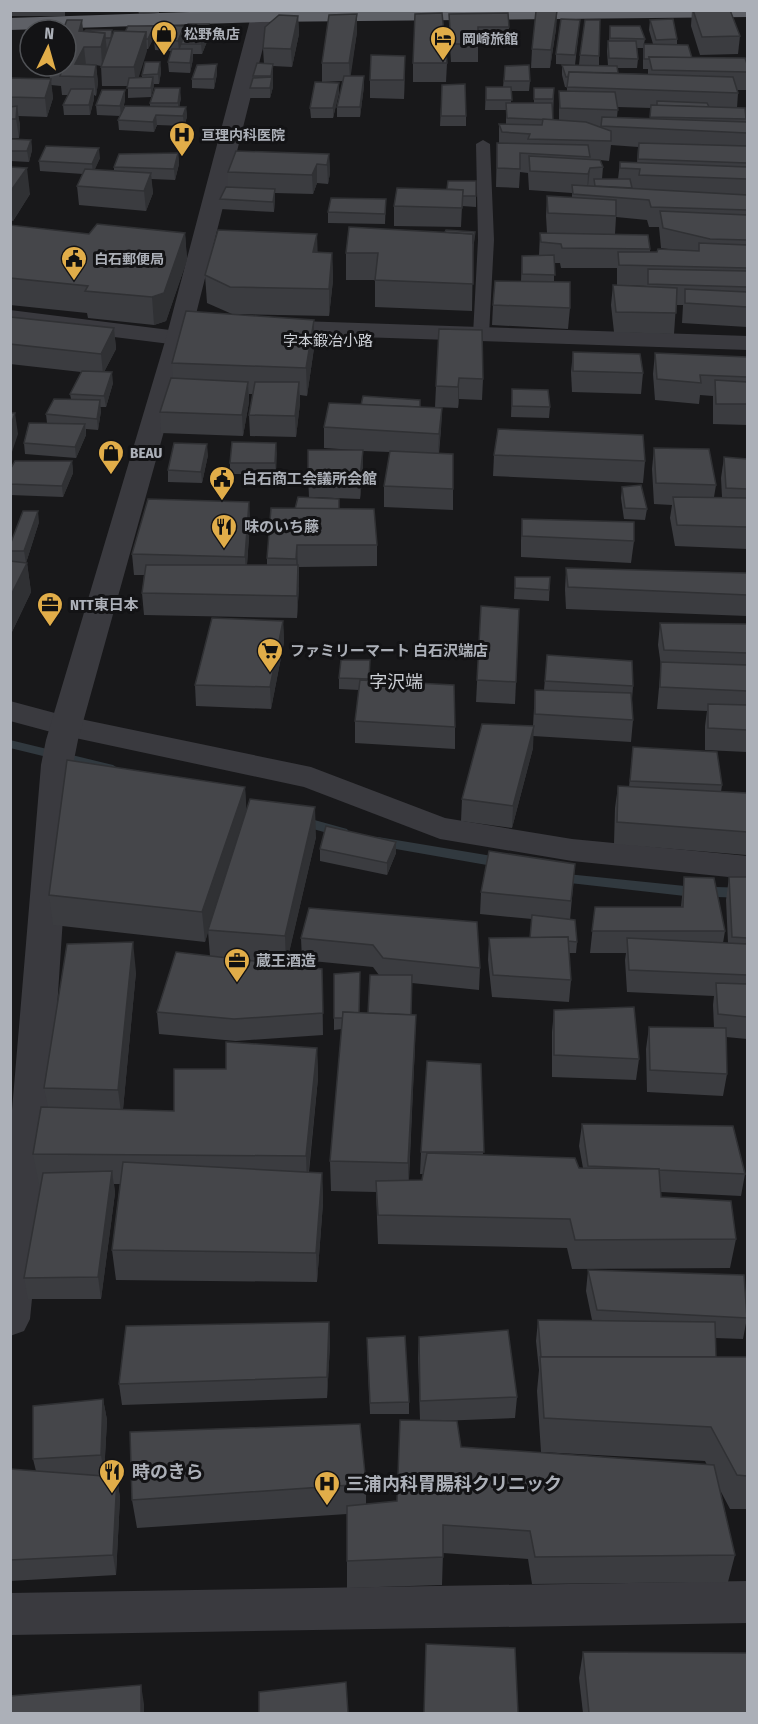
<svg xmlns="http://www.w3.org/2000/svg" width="758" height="1724" viewBox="0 0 758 1724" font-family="'Fira Sans Condensed','Noto Sans JP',sans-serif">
<rect width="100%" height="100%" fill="#18181a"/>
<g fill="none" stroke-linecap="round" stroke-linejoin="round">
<g fill="#31393f" fill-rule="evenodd">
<polygon points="10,740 113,765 119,769 113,773 10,748"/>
<polygon points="300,816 347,829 349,832 342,837 295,824 293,821 295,818"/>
<polygon points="378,837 504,858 511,863 504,868 373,845 371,842"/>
<polygon points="557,873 685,886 748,888 748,898 685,896 552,881 550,878"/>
</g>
<polygon fill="#3a3a3f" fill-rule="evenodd" points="483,140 490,144 494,240 489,335 481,340 473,335 478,240 476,144"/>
<g fill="#3a3a3f" fill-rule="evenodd">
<polygon points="10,310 178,331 187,333 190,338 187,343 178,345 10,324"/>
<polygon points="269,320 748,336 748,350 269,334 260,332 257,327 260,322"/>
<polygon points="10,701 66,716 311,767 445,818 572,839 748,856 748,879 572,861 440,839 304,787 66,736 10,721"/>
</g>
<g fill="#3a3a3f" fill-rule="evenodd">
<polygon points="260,10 268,12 271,16 190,338 78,740 73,765 50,1116 30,1319 24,1331 10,1336 10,1134 41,765 46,740 166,338 251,16 254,12"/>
<polygon points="748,1581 748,1623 10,1635 10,1593"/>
</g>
<polygon fill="#5e6066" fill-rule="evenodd" points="249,10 748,10 748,17 261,22 10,30 10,18"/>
</g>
<g fill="#3b3c40" fill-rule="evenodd">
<rect x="10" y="10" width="55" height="6"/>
<polygon points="138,10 159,10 159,13 139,14"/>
<polygon points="692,10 730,10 740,36 738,54 700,55 691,26"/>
<polygon points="557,11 556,29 550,68 531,68 532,49"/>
<polygon points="357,14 357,32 350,76 364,76 364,86 360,117 337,117 337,107 343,81 322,82 322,63"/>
<polygon points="449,14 509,27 508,45 478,45 478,62 451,62 449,32"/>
<polygon points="298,16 299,34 292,67 273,66 273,87 270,98 250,98 250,88 253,79 253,76 264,64 263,48"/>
<path d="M650,20L677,39V45L692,58L747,64V90H737L738,93L737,108L746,119V122H747V327L682,323L683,305H676L674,334L614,332L611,305L613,285L647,287V286L617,285V268H561L560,263H554V282L570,308L568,329L492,325L493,305L521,281L522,256L539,255L540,233H547L546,216L547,196L572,198V193L529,190L528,173L520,172L519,188L496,187L497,143H499V124H506V110H485L486,87H503L505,66L530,81L529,91H511V103H534V88H554L553,120H559V91L567,92V87H565L562,75V65L596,66L579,65L580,55L599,56V66H608L607,51L608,41H609L610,26L645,39L644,44H653L649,30ZM637,48H643V69H648V74L618,73L617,68H637L638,59ZM618,107L651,108L650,119L617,117ZM611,145L638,147L637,163L620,162L618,179H602L603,167L600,160L609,161ZM616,217L647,220L649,227H659L661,248L668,249L657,252H650V249L615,234Z"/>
<polygon points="209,24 210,34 202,54 193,54 193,59 190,73 169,72 168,62 172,51 155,50 154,40 184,35"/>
<polygon points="112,30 112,37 155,35 148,49 147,49 138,78 142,77 142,75 160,62 161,72 159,84 154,84 151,97 128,98 128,86 102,86 101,66 96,65 98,83 96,96 94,95 94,99 90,115 64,115 63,105 68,95 62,95 61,86 51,85 53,98 47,117 18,116 20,125 19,138 10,138 10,78 50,79 48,67 83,31"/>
<polygon points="579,30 575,65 556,64 556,54"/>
<polygon points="405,56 404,99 370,98 370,80"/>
<polygon points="413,63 447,63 446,82 413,82"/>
<polygon points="217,64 217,74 214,89 192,88 192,79"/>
<polygon points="339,83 339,93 333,118 311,118 310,108"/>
<polygon points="442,85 466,116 466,126 440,126"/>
<polygon points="125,90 125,100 123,110 150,106 150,103 181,98 179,107 186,107 187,117 184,126 157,125 154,132 119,130 118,120 120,116 97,115 96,105"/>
<polygon points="10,139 31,140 32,150 29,162 10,161"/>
<polygon points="178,153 179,164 175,180 151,179 153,193 146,211 79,205 77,186 83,174 40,171 39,161 100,158 94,170 114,171 114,167"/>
<polygon points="329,154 330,173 328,184 317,183 313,194 275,193 274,212 220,209 220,199 228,187 228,172"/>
<polygon points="10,167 30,194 13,221 10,220"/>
<polygon points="476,181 476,207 462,206 461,227 394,226 394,206"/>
<polygon points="386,199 385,224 328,223 328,212"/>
<polygon points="10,225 89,234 185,233 187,260 166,321 154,325 88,318 87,313 10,305"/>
<polygon points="445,232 475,232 473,253 472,311 375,307 375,280 346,280 346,253"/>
<polygon points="317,252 332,253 333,280 329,316 232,314 207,303 205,275"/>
<polygon points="10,317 114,328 116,349 104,372 113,383 106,407 100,407 101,411 98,430 86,429 86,435 76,458 25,454 24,443 47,423 46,414 71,399 70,394 81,372 10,364"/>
<polygon points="314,320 314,348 307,396 300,395 300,403 296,437 250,436 249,415 253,394 249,394 249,402 243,436 161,433 160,412 173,378 172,363"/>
<polygon points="482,330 483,379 482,400 459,399 458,408 435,407 436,386"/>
<polygon points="573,352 643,373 641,394 572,392 571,372"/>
<polygon points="655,353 747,357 747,425 713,424 713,396 700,395 699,404 655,400 653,374"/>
<polygon points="512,389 550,407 549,418 511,417"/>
<polygon points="420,407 442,408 441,429 439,454 453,489 453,510 384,507 384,486 390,452 363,451 363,471 360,499 309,497 308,476 355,450 324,448 324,427"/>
<polygon points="276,443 276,474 230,474 230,463"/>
<polygon points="654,448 716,485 714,497 722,497 721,478 724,457 747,459 747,549 675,546 670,518 672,505 654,504 652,469"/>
<polygon points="208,455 202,483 168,482 168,470"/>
<polygon points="494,455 645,461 643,483 493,476"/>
<polygon points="72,461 73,473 63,497 10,495 10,470"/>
<polygon points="622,487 647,509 645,520 624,519 621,498"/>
<polygon points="249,502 250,523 247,565 267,565 267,558 340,509 377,545 377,566 299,567 299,586 297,618 144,615 142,593 144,575 134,575 132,554"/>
<polygon points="522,519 634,541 631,563 521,557 521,540"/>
<polygon points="39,522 26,563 27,563 31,592 10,636 10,545"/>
<polygon points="566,568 747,573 747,616 566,609 565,590"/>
<polygon points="515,577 550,577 549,601 514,599"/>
<polygon points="481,606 516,682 515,704 476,702"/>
<polygon points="283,621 284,642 271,709 196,706 195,685"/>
<polygon points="660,623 747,624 747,752 705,750 705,726 707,711 657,709 661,666 658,645"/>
<polygon points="547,655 633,686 632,700 633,720 631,742 533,736 533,748 512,828 461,821 462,799 533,726 535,690 544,690"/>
<polygon points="370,660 370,681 455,727 455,749 355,743 355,721 359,690 339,689 339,678"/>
<polygon points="633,747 722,785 721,792 747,832 747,847 746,855 614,844 615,808 618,786 629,787"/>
<polygon points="245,787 246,812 316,837 286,965 322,969 323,1035 236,1041 159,1034 157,1012 210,956 208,931 205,942 53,925 49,895"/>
<polygon points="320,849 396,853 387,875 320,861"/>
<polygon points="575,864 570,920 577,942 576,953 569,953 571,980 569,1002 492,997 488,960 489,938 530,938 532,919 480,914 481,892"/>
<polygon points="684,877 725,931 723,943 728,943 726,900 729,877 747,877 747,1039 726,1037 727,1074 723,1096 647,1092 646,1049 649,1027 714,1028 713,1005 714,996 627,992 625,960 626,953 590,953 595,907 681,907"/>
<polygon points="309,908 480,968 479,990 412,983 411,1015 415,1045 409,1180 422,1180 423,1174 420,1174 421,1152 481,1064 483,1155 583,1168 579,1146 582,1124 745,1174 741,1196 661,1192 661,1197 736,1239 730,1268 572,1269 567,1248 378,1244 376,1192 331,1191 330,1161 342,1029 334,1030 334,1018 360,972 359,1013 368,1013 379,975 373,967 302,960 301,938"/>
<polygon points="136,972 123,1109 174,1111 226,1069 317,1048 318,1078 309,1172 322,1173 323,1203 317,1282 116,1280 112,1250 120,1184 114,1184 115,1193 101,1299 28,1299 24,1278 41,1184 39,1184 33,1154 48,1107 44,1088"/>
<polygon points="554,1010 639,1059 636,1080 552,1077 552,1032"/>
<polygon points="588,1270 747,1318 743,1339 715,1338 716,1357 747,1357 747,1509 730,1509 720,1490 735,1555 728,1582 532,1584 528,1559 443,1553 442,1585 347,1588 347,1514 137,1528 132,1500 366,1484 366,1504 397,1501 420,1420 418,1358 419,1337 517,1397 515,1418 439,1421 461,1447 707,1465 705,1461 541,1452 537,1391 539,1370 536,1341 538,1320 592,1320 586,1291"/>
<polygon points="329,1322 330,1344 327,1398 122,1405 119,1384"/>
<polygon points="367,1350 409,1402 409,1414 370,1414"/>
<polygon points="103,1399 107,1420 104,1475 97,1476 117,1477 120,1498 116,1575 10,1581 10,1469 36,1471 33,1459"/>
<polygon points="583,1652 747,1713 583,1713 579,1678"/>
</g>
<g fill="#303134">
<polygon points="557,11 556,29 550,68 551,50"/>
<polygon points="357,14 357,32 350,81 349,63"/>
<polygon points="298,16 299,34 292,67 291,49"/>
<polygon points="82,20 84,38 79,31"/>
<polygon points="209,24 210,34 202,54 201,44"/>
<polygon points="154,26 155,35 148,49 148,39"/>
<polygon points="184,26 185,35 179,51 178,41"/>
<polygon points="146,32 147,51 136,86 134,67"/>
<polygon points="105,33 107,51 102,66 101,47"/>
<polygon points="84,47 86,65 75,64"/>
<polygon points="192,49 193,59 190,73 190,63"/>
<polygon points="405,56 405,74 404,99 404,80"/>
<polygon points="160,62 161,72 159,84 158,74"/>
<polygon points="217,64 217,74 214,89 214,79"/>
<polygon points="273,64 273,87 270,98 270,88"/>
<polygon points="96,65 98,83 96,96 94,77"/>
<polygon points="364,76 364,86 360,117 360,107"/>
<polygon points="153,77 154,87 151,97 151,88"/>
<polygon points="51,79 53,98 47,117 45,98"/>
<polygon points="339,83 339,93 333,118 333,108"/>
<polygon points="180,88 181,98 178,113 178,103"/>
<polygon points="93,89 94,99 90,115 89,105"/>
<polygon points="125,90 125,100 121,116 120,106"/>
<polygon points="17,106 20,125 19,138 16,119"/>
<polygon points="186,107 187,117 184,126 183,116"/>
<polygon points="156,115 157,125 154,132 153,122"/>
<polygon points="31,140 32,150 29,162 27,151"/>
<polygon points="99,148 100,158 93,174 92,164"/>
<polygon points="178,153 179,164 175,180 174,169"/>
<polygon points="329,154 330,173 328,184 327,165"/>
<polygon points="317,164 317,183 313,194 312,175"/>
<polygon points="27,168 30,194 13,221 10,203 10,192"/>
<polygon points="590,168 588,187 587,193 588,174"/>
<polygon points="151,173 153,193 146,211 144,191"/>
<polygon points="275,189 275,199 274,212 273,202"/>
<polygon points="185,233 187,260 166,321 154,325 152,297"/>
<polygon points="317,234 318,261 313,252"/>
<polygon points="332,253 333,280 329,316 329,289"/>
<polygon points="314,320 314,348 307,396 306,368"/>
<polygon points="114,328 116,349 103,374 101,354"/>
<polygon points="112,372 113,383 106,407 104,396"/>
<polygon points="459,378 459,399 458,408 458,387"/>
<polygon points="248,382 249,402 243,436 242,415"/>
<polygon points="299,382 300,403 296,437 295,416"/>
<polygon points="100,400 101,411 98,430 97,419"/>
<polygon points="442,408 441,429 438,455 439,434"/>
<polygon points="15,413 18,434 10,458 10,428"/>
<polygon points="85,424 86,435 76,458 75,447"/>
<polygon points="276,443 277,454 276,474 275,463"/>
<polygon points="207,444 208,455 202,483 201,472"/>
<polygon points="363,450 363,471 360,499 360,478"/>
<polygon points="72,461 73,473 63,497 62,486"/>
<polygon points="249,502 250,523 246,578 245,557"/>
<polygon points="38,511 39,522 26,563 24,551"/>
<polygon points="297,545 298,567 297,580 296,559"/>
<polygon points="27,563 31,592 10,636 10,597"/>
<polygon points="298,565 299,586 297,618 297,596"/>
<polygon points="283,621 284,642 271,709 270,687"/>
<polygon points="534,726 533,748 512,828 513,806"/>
<polygon points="245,787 247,817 205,942 202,912"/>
<polygon points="315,807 316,837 286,966 285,936"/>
<polygon points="396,842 396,853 387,875 387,863"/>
<polygon points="133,942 136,972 122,1120 118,1090"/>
<polygon points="416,1015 415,1045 408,1193 408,1163"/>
<polygon points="317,1048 318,1078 307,1186 306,1156"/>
<polygon points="112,1171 115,1193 101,1299 98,1277"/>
<polygon points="322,1173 323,1203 317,1282 316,1253"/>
<polygon points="329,1322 330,1344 327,1398 327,1377"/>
<polygon points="103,1399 107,1420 104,1475 101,1455"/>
<polygon points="117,1477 120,1498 116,1575 113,1555"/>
<polygon points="141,1685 144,1704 144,1713 141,1713"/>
</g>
<g fill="#45464a" stroke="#303134" stroke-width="1.5">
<polygon points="693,10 730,10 740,36 702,37"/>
<polygon points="536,11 557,11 551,50 532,49"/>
<polygon points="442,13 447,63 413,63 415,14"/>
<polygon points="508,13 509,27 478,27 478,44 451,44 449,14"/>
<polygon points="357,14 349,63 322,63 329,15"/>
<polygon points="279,15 298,16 291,49 263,48 265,27"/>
<polygon points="561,19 580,20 575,55 556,54"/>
<polygon points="673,19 677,39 656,40 650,20"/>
<polygon points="67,20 82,20 79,31 105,33 101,47 84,47 75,64 96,65 94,77 60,76 63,68 48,67 66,66 66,30 63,30"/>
<polygon points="585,20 600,20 599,56 580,55"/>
<polygon points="188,24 209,24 201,44 181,44"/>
<polygon points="162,25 184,26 178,41 154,40"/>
<polygon points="128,26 154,26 148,39 146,39 146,32 125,32"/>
<polygon points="610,26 640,26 645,39 610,38"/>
<polygon points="86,30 112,30 111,38 105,38 105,33 85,31"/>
<polygon points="114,31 146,32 134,67 101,67"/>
<polygon points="608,41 636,41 638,59 609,58"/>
<polygon points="644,44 688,45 692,58 649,57 650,59 644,59"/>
<polygon points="172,49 192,49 190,63 168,62"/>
<polygon points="371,55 405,56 404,80 370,80"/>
<polygon points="649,57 745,58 747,64 747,72 652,70"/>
<polygon points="145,62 160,62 158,74 142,75"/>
<polygon points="257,63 273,64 271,76 253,76"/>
<polygon points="217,64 214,79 192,79 197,65"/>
<polygon points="529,65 530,81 504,81 505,66"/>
<polygon points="562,65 617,66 618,73 569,72 568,77 566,77"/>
<polygon points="569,72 733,77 738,93 567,87"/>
<polygon points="344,76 364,76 360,107 337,107"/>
<polygon points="153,77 151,88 127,88 129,78"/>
<polygon points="272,77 270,88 250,88 253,78"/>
<polygon points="10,78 51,79 45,98 10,97"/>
<polygon points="315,82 339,83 333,108 310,108"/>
<polygon points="465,84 466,116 441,116 442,85"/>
<polygon points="486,87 511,87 512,100 486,100"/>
<polygon points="155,88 180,88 178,103 150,103"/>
<polygon points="534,88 554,88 553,99 534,99"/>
<polygon points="71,89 93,89 89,105 63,105"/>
<polygon points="102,90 125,90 120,106 96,105"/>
<polygon points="559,91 615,92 618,110 560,108"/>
<polygon points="657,101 707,103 709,107 657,106"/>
<polygon points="506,103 552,103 553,120 507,118"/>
<polygon points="651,105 745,108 746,119 650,117"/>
<polygon points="17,106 16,119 10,119 10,107"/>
<polygon points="125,106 186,107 183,116 156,115 153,122 118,120"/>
<polygon points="602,117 747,122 747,133 601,126"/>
<polygon points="543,119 586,122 611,131 611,141 528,139 530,134 502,132 499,124 542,125"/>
<polygon points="10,139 31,140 27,151 10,151"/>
<polygon points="497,143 588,145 590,157 520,153 520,169 497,168"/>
<polygon points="639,143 747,146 747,163 638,159"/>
<polygon points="46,146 99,148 92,164 39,161"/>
<polygon points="236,151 329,154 327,165 317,164 312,175 228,172"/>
<polygon points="178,153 174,169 114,167 119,154"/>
<polygon points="529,156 600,160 603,167 590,168 588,174 530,171"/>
<polygon points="620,162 747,167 747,179 639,175 640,169 620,168"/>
<polygon points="10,167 27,168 10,192"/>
<polygon points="85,169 151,173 144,191 77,186"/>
<polygon points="594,179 630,179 632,188 595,186"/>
<polygon points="448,181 476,181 476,196 462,196 463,190 447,189"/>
<polygon points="572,185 747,195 747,210 651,207 649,200 573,194"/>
<polygon points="226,187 275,189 273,202 220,199"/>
<polygon points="397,188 463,190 462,208 394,206"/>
<polygon points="547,196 616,200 616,216 548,213"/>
<polygon points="331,198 386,199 385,214 328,212"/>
<polygon points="660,211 747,215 747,240 710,239 663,228"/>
<polygon points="97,224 185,233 164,293 152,297 85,291 88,286 10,278 10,225 89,234"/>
<polygon points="349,227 473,234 473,284 375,280 378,253 346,253"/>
<polygon points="218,230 317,234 313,252 332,253 329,289 230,287 205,275"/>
<polygon points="446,230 475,232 473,244 473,234 445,232"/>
<polygon points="540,233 648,235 650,249 562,248 561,244 541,242"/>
<polygon points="699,243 747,245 747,268 619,265 618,252 657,252 658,249 699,251"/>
<polygon points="554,255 555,275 522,274 522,256"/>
<polygon points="648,269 747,271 747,287 648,284"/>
<polygon points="495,281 570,282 570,308 493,305"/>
<polygon points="613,285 677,288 676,313 616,312"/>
<polygon points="685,289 747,292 747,307 685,303"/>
<polygon points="186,311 314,320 306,368 172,363"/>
<polygon points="10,317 114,328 101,354 10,344"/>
<polygon points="439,329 482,330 483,379 459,378 458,387 436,386"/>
<polygon points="573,352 640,354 643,373 573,371"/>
<polygon points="655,353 747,357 747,377 700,375 701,383 657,379"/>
<polygon points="82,371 112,372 104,396 70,394"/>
<polygon points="171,378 248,382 242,415 160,412"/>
<polygon points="715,380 747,382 747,404 716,404"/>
<polygon points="255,382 299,382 295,416 249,415"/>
<polygon points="512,389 548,390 550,407 512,406"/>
<polygon points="363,396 420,400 420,407 361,405"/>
<polygon points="54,399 100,400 97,419 46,414"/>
<polygon points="329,403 442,408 439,434 324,427"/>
<polygon points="10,413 15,413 10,428"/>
<polygon points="29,423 85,424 75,447 24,443"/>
<polygon points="498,429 643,435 645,461 494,455"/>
<polygon points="232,442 276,443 275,463 230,463"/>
<polygon points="174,443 207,444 201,472 168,470"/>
<polygon points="654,448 709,449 716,485 656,483"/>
<polygon points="308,450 363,450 360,478 308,476"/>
<polygon points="390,451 453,454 453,489 384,486"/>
<polygon points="724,457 747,459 747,489 726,488"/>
<polygon points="15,461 72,461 62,486 10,484 10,470"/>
<polygon points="641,485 647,509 625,508 622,487"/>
<polygon points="298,497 339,499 339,509 295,509"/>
<polygon points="673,497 747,498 747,527 677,525"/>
<polygon points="148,499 249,502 245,557 132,554"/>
<polygon points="271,508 374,509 377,545 297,545 296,559 267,558"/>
<polygon points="23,511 38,511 24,551 10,551 10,545"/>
<polygon points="522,519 634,522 634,541 522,536"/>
<polygon points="10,561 27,563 10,597"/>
<polygon points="146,565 298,565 297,596 142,593"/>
<polygon points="566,568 747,573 747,595 568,587"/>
<polygon points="515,577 550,577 549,590 515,588"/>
<polygon points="481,606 519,609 516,682 477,680"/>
<polygon points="212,618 283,621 270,687 195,685"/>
<polygon points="660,623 747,624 747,653 664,650"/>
<polygon points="547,655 632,661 633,686 545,681"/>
<polygon points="341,660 370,660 369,679 339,678"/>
<polygon points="661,662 747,665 747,691 660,687"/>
<polygon points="360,680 454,685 455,727 355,721"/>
<polygon points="535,690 631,693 633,720 535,714"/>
<polygon points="708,704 747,705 747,730 708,728"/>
<polygon points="482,724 534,726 513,806 462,799"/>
<polygon points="633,747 717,752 722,785 630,781"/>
<polygon points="67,760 245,787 202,912 49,895"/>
<polygon points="618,786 747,793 747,832 617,822"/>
<polygon points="250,799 315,807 285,936 208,930"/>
<polygon points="326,826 396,842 387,863 320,849"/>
<polygon points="489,851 575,864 571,901 481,892"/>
<polygon points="684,877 714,878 725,931 592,931 595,907 683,907"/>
<polygon points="729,877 747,877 747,938 732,937"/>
<polygon points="309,908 477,922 480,968 383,958 373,945 301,938"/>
<polygon points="532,915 575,920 577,942 568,941 568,937 530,938"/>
<polygon points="568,937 571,980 493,975 489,938"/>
<polygon points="627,938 747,944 747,975 629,970"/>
<polygon points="133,942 118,1090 44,1088 67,944"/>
<polygon points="176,952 322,969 323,1013 234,1019 157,1012"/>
<polygon points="360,972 359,1013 343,1012 343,1018 334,1018 334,974"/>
<polygon points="370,975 412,975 411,1015 368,1013"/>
<polygon points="716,983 747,984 747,1017 718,1014"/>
<polygon points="634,1007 639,1059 554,1055 554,1010"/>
<polygon points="343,1012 416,1015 408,1163 330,1161"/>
<polygon points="649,1027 726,1028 727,1074 650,1070"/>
<polygon points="226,1042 317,1048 306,1156 33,1154 41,1107 174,1111 174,1069 226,1069"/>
<polygon points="427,1061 481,1064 484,1152 421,1152"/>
<polygon points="582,1124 733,1126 745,1174 659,1170 659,1169 588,1166"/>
<polygon points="427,1153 575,1158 579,1168 659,1169 661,1197 731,1201 736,1239 575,1240 570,1219 378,1215 376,1181 422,1180"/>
<polygon points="123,1162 322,1173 316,1253 112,1250"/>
<polygon points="112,1171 98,1277 24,1278 43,1173"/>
<polygon points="588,1270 744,1275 747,1318 597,1310"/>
<polygon points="538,1320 715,1322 716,1357 541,1357"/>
<polygon points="329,1322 327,1377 119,1384 126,1326"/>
<polygon points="508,1330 517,1397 420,1401 419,1337"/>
<polygon points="405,1336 409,1402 370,1403 367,1338"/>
<polygon points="540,1357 747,1357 747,1476 737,1475 711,1427 544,1418"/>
<polygon points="103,1399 101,1455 33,1459 33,1406"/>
<polygon points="400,1420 457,1421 461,1447 714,1465 735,1555 535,1557 530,1531 443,1525 443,1557 347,1561 347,1506 397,1501"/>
<polygon points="360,1424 366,1484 132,1500 130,1432"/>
<polygon points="10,1469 117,1477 113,1555 10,1560"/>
<polygon points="426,1644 515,1648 518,1713 424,1713"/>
<polygon points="583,1652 747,1653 747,1713 589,1713"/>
<polygon points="346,1682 348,1713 259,1713 259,1692"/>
<polygon points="141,1685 141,1713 10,1713 10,1696"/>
</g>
<defs>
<symbol id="shop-pin" viewBox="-11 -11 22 30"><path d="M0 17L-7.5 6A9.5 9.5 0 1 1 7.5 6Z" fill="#e1ad49" stroke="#131315"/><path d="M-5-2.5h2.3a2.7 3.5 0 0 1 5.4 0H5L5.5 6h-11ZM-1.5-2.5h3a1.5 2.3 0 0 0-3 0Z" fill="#111"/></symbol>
<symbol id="hotel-pin" viewBox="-11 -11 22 30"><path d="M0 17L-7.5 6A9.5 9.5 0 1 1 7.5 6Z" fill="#e1ad49" stroke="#131315"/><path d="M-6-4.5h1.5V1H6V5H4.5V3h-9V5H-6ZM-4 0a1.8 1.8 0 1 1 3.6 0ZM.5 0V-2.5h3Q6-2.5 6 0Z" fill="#111"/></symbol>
<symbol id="hospital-pin" viewBox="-11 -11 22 30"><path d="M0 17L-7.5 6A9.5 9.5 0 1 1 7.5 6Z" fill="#e1ad49" stroke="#131315"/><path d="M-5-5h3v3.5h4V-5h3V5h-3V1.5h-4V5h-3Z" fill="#111"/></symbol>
<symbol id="civic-pin" viewBox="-11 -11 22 30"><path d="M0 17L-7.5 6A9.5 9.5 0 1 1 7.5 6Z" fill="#e1ad49" stroke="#131315"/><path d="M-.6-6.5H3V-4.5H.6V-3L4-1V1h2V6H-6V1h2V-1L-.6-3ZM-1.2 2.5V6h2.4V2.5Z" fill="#111"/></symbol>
<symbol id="restaurant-pin" viewBox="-11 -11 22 30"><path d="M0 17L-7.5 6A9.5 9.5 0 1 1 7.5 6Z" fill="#e1ad49" stroke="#131315"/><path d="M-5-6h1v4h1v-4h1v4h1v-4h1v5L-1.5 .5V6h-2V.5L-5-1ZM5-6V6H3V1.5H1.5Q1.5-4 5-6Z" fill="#111"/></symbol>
<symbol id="office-pin" viewBox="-11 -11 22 30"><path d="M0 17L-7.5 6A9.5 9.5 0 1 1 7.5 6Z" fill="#e1ad49" stroke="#131315"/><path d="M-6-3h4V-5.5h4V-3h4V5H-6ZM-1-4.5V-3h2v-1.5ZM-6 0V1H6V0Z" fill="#111"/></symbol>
<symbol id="supermarket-pin" viewBox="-11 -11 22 30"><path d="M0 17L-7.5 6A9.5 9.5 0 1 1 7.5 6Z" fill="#e1ad49" stroke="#131315"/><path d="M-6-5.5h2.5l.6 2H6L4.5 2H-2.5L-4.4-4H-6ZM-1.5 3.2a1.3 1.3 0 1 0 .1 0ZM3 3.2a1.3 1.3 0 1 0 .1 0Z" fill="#111"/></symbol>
</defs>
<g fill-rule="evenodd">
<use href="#shop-pin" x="149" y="19" width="30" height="40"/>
<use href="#hotel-pin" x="428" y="24" width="30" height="40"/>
<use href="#hospital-pin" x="167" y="120" width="30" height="40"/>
<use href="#civic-pin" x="59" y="244" width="30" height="40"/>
<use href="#shop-pin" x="96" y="438" width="30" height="40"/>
<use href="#civic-pin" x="207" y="464" width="30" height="40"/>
<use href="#restaurant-pin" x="209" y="512" width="30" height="40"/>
<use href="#office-pin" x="35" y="590" width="30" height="40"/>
<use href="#supermarket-pin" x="255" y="636" width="30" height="40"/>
<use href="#office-pin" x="222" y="946" width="30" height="40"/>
<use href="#restaurant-pin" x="97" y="1457" width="30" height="40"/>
<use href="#hospital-pin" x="312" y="1469" width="30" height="40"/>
</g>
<g text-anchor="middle" stroke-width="6" stroke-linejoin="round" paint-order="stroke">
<g font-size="14" font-weight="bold" fill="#acb0b8" stroke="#131315" text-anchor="start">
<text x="184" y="39">松野魚店</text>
<text x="462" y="44">岡崎旅館</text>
<text x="201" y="140">亘理内科医院</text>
<text x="94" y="264">白石郵便局</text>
</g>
<g font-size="15" fill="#cccfd5" stroke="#131315">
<text x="328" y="346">字本鍛冶小路</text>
</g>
<g font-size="15" font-weight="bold" fill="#acb0b8" stroke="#131315" text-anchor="start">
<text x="130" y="458">BEAU</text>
<text x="242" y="484">白石商工会議所会館</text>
<text x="244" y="532">味のいち藤</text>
<text x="70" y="610">NTT東日本</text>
<text x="290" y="656">ファミリーマート 白石沢端店</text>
<text x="256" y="966">蔵王酒造</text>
</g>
<g font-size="18" fill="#cccfd5" stroke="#131315">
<text x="396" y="688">字沢端</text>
</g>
<g font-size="18" font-weight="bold" fill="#acb0b8" stroke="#131315" text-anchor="start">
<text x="132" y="1478">時のきら</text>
<text x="346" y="1490">三浦内科胃腸科クリニック</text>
</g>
</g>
<rect width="758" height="1724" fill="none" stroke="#acb0b8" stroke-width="24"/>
<g transform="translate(48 48) rotate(5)"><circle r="28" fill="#131315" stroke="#505256" stroke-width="1.5"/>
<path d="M0-4.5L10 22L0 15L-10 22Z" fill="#e1ad49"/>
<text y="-9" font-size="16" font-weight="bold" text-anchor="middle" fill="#acb0b8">N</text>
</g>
</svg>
